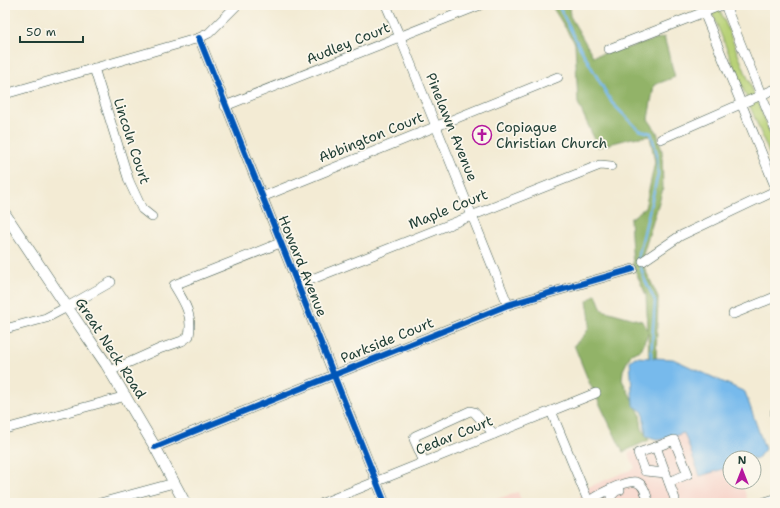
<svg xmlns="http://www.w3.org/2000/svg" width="780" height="508" viewBox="0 0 780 508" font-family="'Shantell Sans',sans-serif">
<rect width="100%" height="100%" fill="#fbf7ec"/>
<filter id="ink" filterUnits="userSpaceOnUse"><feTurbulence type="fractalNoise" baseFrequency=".025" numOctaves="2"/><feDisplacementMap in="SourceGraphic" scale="8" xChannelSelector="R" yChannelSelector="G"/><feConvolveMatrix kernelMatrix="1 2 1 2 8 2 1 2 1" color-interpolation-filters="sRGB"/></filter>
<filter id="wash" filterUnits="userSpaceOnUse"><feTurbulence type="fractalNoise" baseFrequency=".012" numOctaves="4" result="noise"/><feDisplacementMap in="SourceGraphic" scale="16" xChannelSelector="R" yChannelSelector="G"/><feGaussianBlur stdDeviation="0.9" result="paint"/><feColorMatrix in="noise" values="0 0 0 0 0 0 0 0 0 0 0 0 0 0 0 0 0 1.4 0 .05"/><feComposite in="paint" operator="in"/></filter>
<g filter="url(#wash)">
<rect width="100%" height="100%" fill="#f3ebd4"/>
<g fill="#f7d1c7">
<polygon points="684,432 700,476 730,467 730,482 742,482 748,503 566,503 588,494 586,488 635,468 628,453"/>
<polygon points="518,492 522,503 485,503"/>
</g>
<polygon fill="#b8d177" stroke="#6c8756" points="709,5 718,5 775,145 775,168"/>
<path fill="#92b368" stroke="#58784e" d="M551,5H569L570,16L593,56L624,49L664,37L675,77L654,85L648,119L657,132L662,151L663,189L641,261L658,297L656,358L649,357L648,333L641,350L631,354L623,370L622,380L640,414L642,429L649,440L623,452L589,382L574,345C593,329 591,324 587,301L596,294L602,310L642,321L648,331L646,295L633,266L630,219L645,208L655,162L650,136L632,138L598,147L578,103L575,43Z"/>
<polygon fill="#77baec" stroke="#4b7c90" points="635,357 673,359 745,392 765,449 757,459 754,460 754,458 730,458 730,467 700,476 684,433 660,440 646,436 643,412 633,405 630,361"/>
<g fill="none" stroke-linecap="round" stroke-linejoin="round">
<polyline stroke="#77baec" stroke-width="2.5" points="558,5 579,46 612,103 639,130 651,133 657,154 658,174 638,258 644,278 655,301 651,357 652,360"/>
</g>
</g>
<g filter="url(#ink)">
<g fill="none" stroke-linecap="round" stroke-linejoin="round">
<defs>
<g id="minor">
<polyline points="386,5 400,37 508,305"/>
<polyline points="701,5 775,186"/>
<polyline points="725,5 775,129"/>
<polyline points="199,38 385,503"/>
<polyline points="609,49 722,5"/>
<polyline points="94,68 129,181 142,209 152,217"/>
<polyline points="5,94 199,38 209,33 237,5"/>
<polyline points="225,106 480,5"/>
<polyline points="661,139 775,89"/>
<polyline points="262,197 558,77"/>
<polyline points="643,261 680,236 775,191"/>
<polyline points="297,285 600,165 611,166"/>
<polyline points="733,314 775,297"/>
<polyline points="5,329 46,318 67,307 111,282"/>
<path d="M110,371L159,349L182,341L189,336C193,315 185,303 174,285L280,243"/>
<polyline points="551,411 589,503"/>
<polyline points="775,412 775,413"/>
<polyline points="5,429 126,396"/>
<polyline points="155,447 508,305 633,269"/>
<polyline points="656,447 674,440 688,474 669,482"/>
<polyline points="424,462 414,439 415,436 470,411 474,412 494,434"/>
<polyline points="666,473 645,471 638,453 656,447 675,499"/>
<polyline points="100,503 174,483"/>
<polyline points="323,503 596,393"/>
<path d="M587,503C595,496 625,480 636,482C645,484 646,496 649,503"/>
<polyline points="611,503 611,496 616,491 620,490"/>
</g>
<g id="major">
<polyline points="5,214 67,307 106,364 155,447 185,503"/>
<polyline points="765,503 775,500"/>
</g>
</defs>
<use href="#minor" stroke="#3f574c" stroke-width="10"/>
<use href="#major" stroke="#3f574c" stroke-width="12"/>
<use href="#minor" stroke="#fff" stroke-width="9"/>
<use href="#major" stroke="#fff" stroke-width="11"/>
<defs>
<g id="cycleway">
<polyline points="199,38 385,503"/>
<polyline points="155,447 508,305 633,269"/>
</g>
</defs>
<use href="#cycleway" stroke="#fbf7ec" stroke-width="8"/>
<use href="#cycleway" stroke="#0057b8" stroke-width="6"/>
</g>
</g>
<defs>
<symbol id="church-ring" viewBox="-11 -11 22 22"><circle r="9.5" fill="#fbf7ec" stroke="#b5179e" stroke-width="1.5"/><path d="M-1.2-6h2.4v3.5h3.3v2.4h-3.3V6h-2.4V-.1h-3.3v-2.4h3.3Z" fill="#b5179e"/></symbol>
</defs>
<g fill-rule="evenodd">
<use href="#church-ring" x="471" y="124" width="22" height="22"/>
</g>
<g text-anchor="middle" stroke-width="3.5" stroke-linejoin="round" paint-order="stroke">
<g font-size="14" fill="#1f3d34" stroke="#fbf7ec">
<text transform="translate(348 43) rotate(-22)" y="5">Audley Court</text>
<text transform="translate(452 127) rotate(68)" y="5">Pinelawn Avenue</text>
<text transform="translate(371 137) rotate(-22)" y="5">Abbington Court</text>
<text transform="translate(132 141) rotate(72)" y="5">Lincoln Court</text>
<text transform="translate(448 209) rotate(-22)" y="5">Maple Court</text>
<text transform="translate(303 266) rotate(68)" y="5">Howard Avenue</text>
<text transform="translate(387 340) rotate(-22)" y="5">Parkside Court</text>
<text transform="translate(111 348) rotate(57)" y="5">Great Neck Road</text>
<text transform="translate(454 435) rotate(-22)" y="5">Cedar Court</text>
</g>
<g font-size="14" fill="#1f3d34" stroke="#fbf7ec" text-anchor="start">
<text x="496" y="132">Copiague<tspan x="496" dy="16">Christian Church</tspan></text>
</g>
</g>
<rect width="780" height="508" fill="none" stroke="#fbf7ec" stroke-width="20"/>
<g transform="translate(742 470)"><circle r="19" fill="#fbf7ec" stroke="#a3ada2"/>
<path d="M0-3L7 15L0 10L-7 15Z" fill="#b5179e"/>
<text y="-6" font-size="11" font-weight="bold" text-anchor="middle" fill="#1f3d34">N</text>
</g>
<path d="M20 36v6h63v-6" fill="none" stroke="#1f3d34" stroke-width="2"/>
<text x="26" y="36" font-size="12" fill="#1f3d34" stroke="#fbf7ec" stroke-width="3" paint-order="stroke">50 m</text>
</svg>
